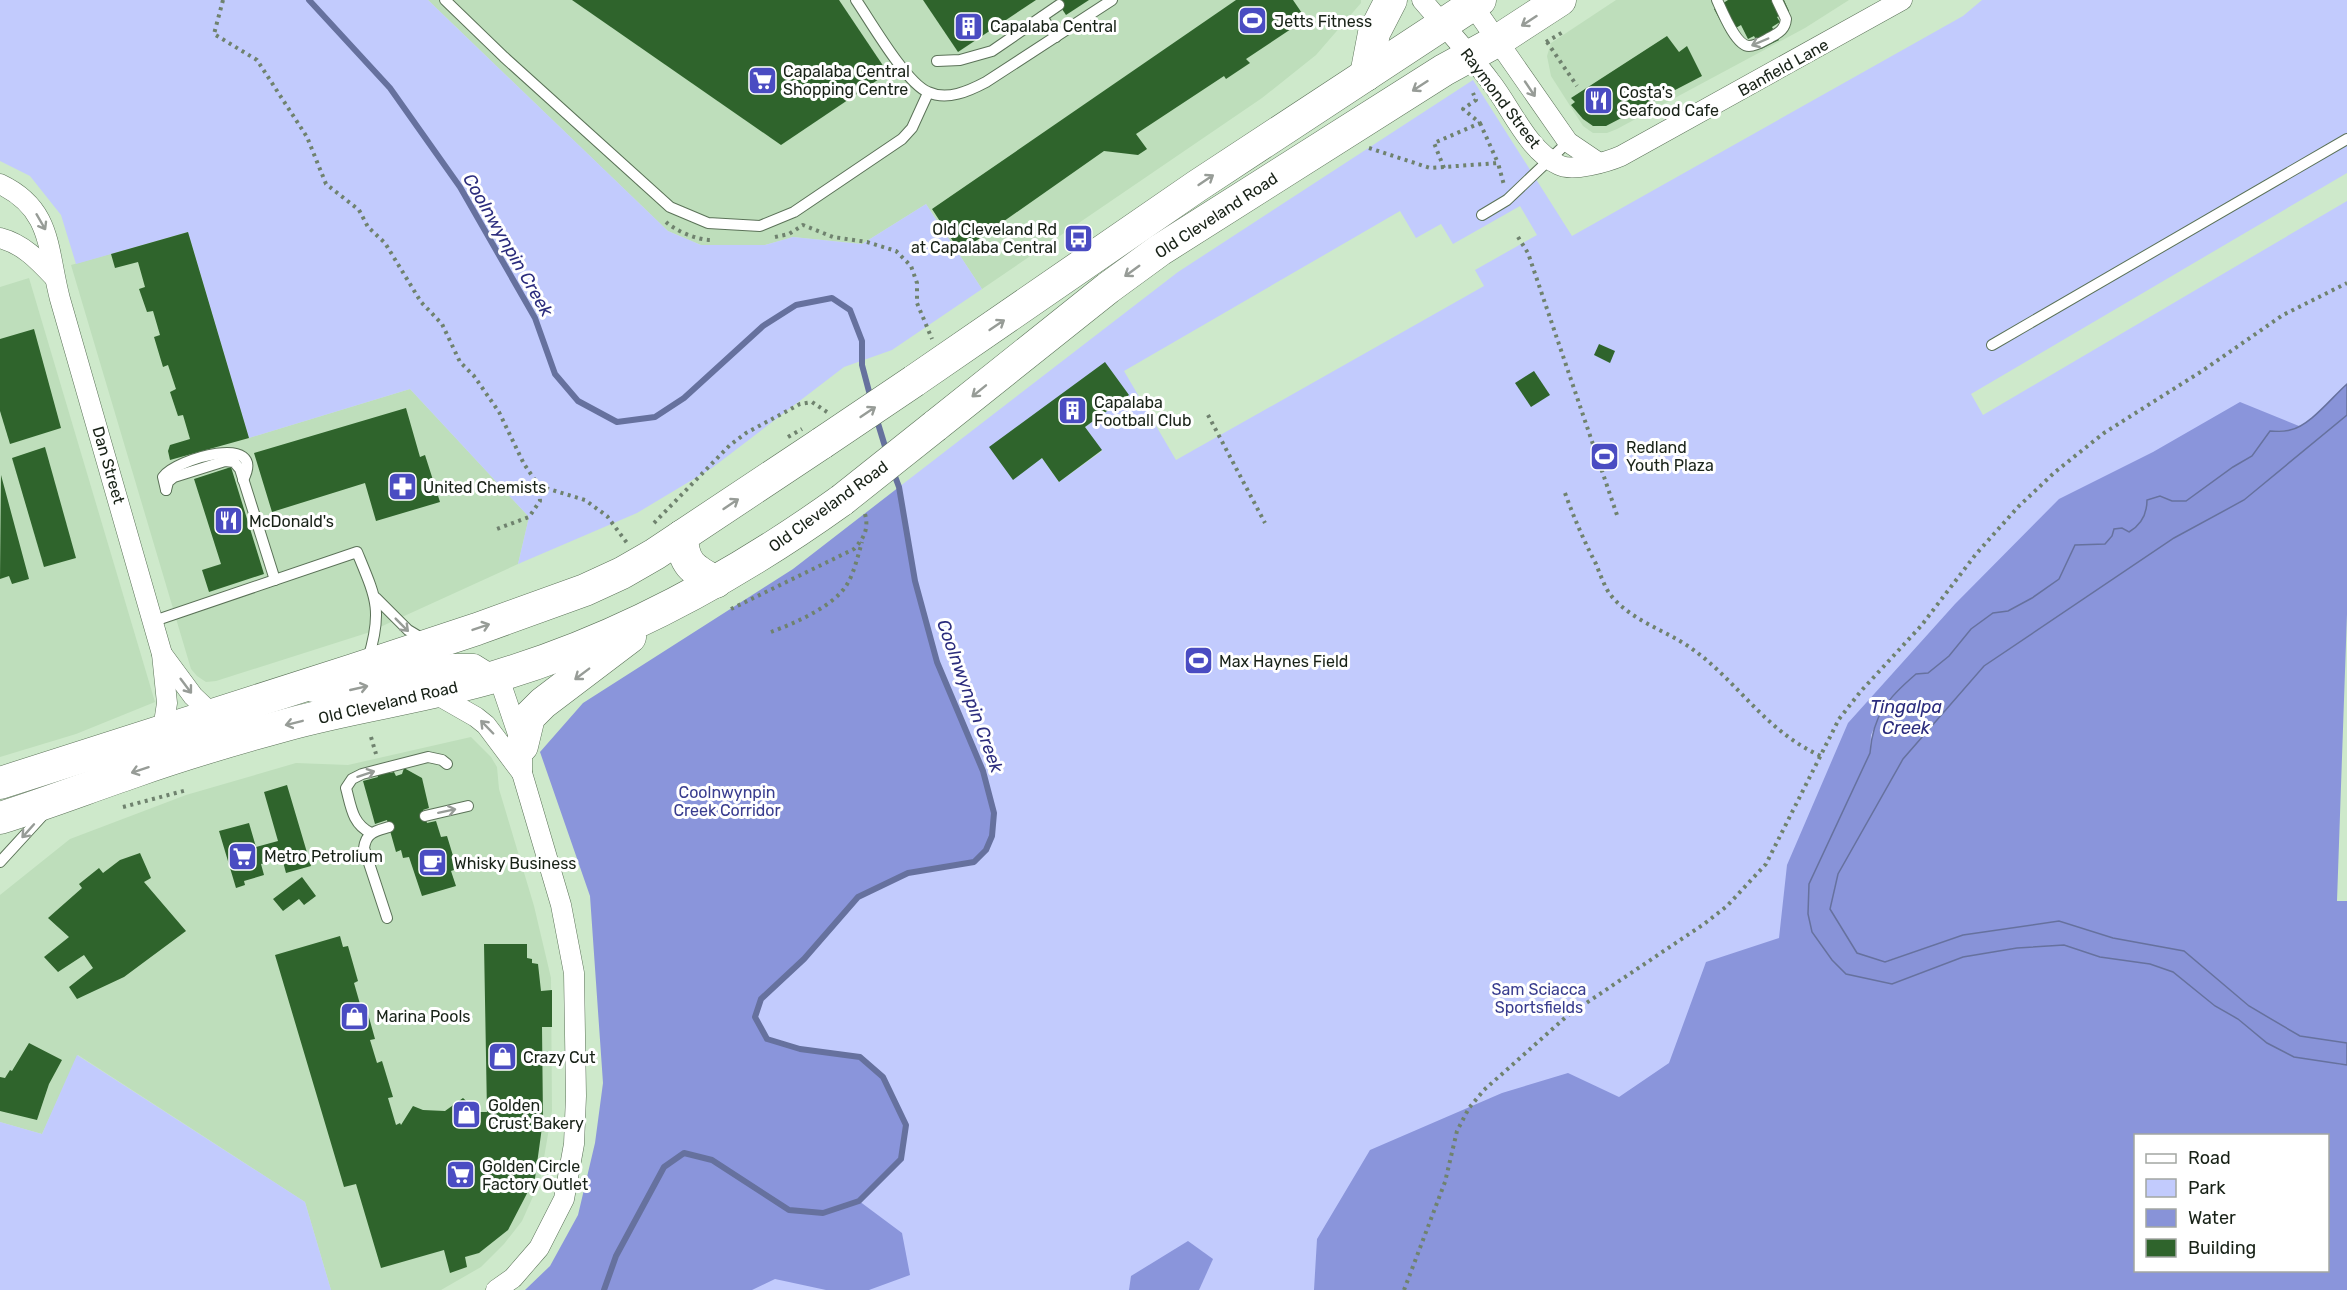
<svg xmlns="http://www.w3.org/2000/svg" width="2347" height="1290" viewBox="0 0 2347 1290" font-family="Rubik,sans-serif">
<rect width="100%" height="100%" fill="#cee9cb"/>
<g fill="#bedebb">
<polygon points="428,0 1361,0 1361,3 1316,55 1262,98 982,289 926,204 862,244 793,237 765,245 701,245 668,231"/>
<polygon points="1616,0 1849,0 1805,28 1617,129 1607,133 1593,133 1583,126 1551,76 1547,56 1551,43"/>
<polygon points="188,232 249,438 410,389 529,517 518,564 367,633 216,681 206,682 197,676 191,669 71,265"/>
<polygon points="29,278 155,702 76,734 0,757 0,287"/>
<polygon points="471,737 491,757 497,767 499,789 534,906 551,978 552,1111 540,1181 522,1221 504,1244 481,1267 441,1290 331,1290 305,1202 78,1055 42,1134 0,1122 0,895 70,839 186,795 296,763 348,765"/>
</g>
<g fill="#c2cbfd" fill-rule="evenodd">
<polygon points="0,0 428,0 668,231 701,245 765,245 793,237 862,244 926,204 982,289 892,350 844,367 712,468 637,513 518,564 529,517 410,389 249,438 188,232 76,264 61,215 30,176 0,161"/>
<path d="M1982,0H2347V173L1971,394L1983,415L2347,201V398L2052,593L1882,757L2347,1054V1290H604L860,1057L800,1049L767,1039L755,1017L761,999L804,959L858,897L908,873L974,862L937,662L915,581L899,487L1178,272L1473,80L1572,236L1963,16ZM1520,206L1537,235L1475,270L1484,286L1176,460L1124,371L1400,211L1416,238L1441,224L1453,244ZM1105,363L1129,395L1085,427L1102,451L1059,482L1042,458L1013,479ZM2136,1136H2328V1270H2136Z"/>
<polygon points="77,1055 305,1202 331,1290 0,1290 0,1122 42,1134"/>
</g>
<g fill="#8a95db" fill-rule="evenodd">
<path d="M2240,402L2299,426L2293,430L2270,431L2252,456L2233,467L2186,501H2172L2160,496L2147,508L2139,526L2129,532L2122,528L2105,544L2075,545L2059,579L2032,598L2008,611L1993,613L1971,629L1949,656L1928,673L1916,674L1885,703L1871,735L1870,753L1809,884L1846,974L1892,984L1963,957L2017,948L2064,945L2100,957L2150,964L2173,972L2215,1006L2238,1019L2267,1043L2337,1064L2347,1065V1290H1314L1317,1239L1370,1150L1502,1093L1568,1073L1619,1097L1669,1063L1706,962L1779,938L1787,865L1848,723L1955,604L2059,499L2153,452ZM2136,1136H2328V1270H2136Z"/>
<polygon points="2347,410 2347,614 2337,901 2347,901 2347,1043 2300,1036 2249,1006 2184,951 2113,938 2059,921 1963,935 1884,962 1857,953 1830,909 1838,874 1903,759 1984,666 2174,538 2244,500"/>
<polygon points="899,487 915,581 938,662 983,771 994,813 992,836 986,850 974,862 908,873 858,897 804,959 761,999 755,1017 767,1039 800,1049 860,1057 883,1077 906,1125 901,1159 859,1201 902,1233 910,1275 869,1290 826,1290 775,1279 752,1290 525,1290 550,1266 578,1215 595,1143 603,1083 590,896 540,752 583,703 793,569"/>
<polygon points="1188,1241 1213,1259 1199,1290 1129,1290 1131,1276"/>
</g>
<path fill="#8893d8" stroke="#66719e" stroke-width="1.5" d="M2347,384V415L2244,500L2174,538L1984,666L1903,759L1838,874L1830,909L1857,953L1885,962L1963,935L2059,921L2113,938L2184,951L2249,1006L2300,1036L2347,1043V1065L2294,1057L2267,1043L2238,1019L2215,1006L2173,972L2150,964L2100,957L2064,945L2017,948L1963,957L1892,984L1846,974L1832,960L1812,932L1808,914L1809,884L1870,753C1873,714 1888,698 1916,674L1928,673L1949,656L1971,629L1993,613L2008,611L2032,598L2059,579L2075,545L2105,544L2112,536L2114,529L2122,528L2129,532C2141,525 2147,514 2147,500L2160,496L2172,501H2186L2233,467L2252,456L2270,431C2277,431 2284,432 2290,430C2310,426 2332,397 2347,384Z"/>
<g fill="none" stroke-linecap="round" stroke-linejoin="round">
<g stroke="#66719e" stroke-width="6">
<polyline points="309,0 390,88 460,187 535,318 555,374 578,401 617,422 655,417 684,398 763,326 796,305 832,298 850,310 862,341 862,365 871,399"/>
<polyline points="876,417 887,453"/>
<polyline points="604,1290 616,1256 664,1167 684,1153 712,1160 789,1210 823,1213 859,1201 901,1159 906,1125 883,1077 860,1057 800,1049 767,1039 755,1017 761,999 804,959 858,897 908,873 974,862 986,850 992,836 994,813 983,771 937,662 915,581 899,487 893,471"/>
</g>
</g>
<g fill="#2f642c">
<polygon points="572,0 839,0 888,73 781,145"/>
<polygon points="923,0 1036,0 958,52"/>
<polygon points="1056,0 1089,0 1066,15"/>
<polygon points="1236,0 1293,0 1306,19 1246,59 1250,63 1226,79 1224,76 1136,134 1147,149 1138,155 1104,151 960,252 932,209"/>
<polygon points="1728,0 1784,0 1789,11 1777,17 1780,22 1772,27 1779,40 1761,49 1754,36 1748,39 1741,25 1727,33 1714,9"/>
<polygon points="1667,36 1679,52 1687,46 1702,76 1606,126 1593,126 1583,119 1571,105 1575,102 1571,98"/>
<polygon points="188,232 249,438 170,460 168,451 170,445 190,439 183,415 178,416 170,392 176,389 168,365 163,367 154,337 160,335 153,311 147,312 139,289 145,287 138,262 115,268 111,254"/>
<polygon points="34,329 61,428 10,444 0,411 0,339"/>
<polygon points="1599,344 1615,351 1610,363 1594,355"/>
<polygon points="1105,362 1129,395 1085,427 1102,450 1059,482 1042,458 1013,480 989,447"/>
<polygon points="1534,371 1550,395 1531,407 1515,383"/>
<polygon points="406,408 420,457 425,455 440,502 376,521 365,483 272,512 254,453"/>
<polygon points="45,447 76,558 44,567 12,458"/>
<polygon points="231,467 264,574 209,592 202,570 221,564 194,479"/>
<polygon points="1,475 29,579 12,584 9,576 0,579"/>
<polygon points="388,768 390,773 394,772 396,776 402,774 404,768 422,778 429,808 423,810 427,823 436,821 441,837 447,836 457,869 451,871 456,886 422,896 409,857 403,858 401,850 396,852 387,820 375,824 363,781 378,777 376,771"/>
<polygon points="287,785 311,866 286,873 282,858 261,864 264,875 244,881 245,885 236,888 219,831 249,823 256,847 278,841 264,792"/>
<polygon points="140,853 151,878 144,882 186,931 124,977 77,999 69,987 93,968 84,955 58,972 44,957 69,937 48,918 82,888 79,884 99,868 103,873 120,860"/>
<polygon points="302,877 316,896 304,905 299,899 283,911 273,899"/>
<polygon points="340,936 343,947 348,946 358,981 354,983 360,1004 365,1003 375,1039 370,1040 377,1063 382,1061 393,1097 388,1098 396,1125 400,1123 401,1125 413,1106 423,1110 445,1111 463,1098 478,1112 487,1112 484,944 527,944 527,958 532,959 532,963 538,964 541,991 552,990 552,1027 542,1027 543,1120 535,1178 508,1230 479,1253 465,1257 467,1267 450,1273 444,1250 381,1268 356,1184 344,1187 275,955"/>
<polygon points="29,1043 62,1060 49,1084 37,1120 0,1111 0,1077 5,1078 10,1070 12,1071"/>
</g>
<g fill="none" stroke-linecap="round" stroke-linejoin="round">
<defs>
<g id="service">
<polyline points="445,0 504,57 670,207 708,223 760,226 794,212 902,139 912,128 928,93"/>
<path d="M856,0C871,22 906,83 928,92C947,101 969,91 986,82L1112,0"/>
<path d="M1717,0C1722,11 1736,46 1749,46C1757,46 1765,40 1771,37C1780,32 1785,29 1786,19L1777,0"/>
<polyline points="1042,17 1056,37"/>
<polyline points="937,61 960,60 992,51 1059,5"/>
<polyline points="1482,215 1507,200 1568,142"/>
<polyline points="1992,345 2347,139"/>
<polyline points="166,490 168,482 174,477 225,461 234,462 240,469 275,580"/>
<path d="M166,490L163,477C175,459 268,432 243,480"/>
<polyline points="376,598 408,630 423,639"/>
<path d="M154,621L357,552C376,598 383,610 368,659"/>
<polyline points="425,816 468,806"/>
<path d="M371,833C352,824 351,806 346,788L352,779L362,774L428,757L442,760L447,764"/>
<polyline points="0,862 44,814"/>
<path d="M387,918L364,848C366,832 376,831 389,827"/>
</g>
<g id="minor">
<path d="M1422,0C1445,27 1469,53 1490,81C1511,107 1527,150 1559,165C1572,172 1607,162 1621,156L1902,0"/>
<polyline points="1469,0 1568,142 1599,163"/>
<path d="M0,184C53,209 47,250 60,299L162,654L167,703L163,730"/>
<path d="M0,238C23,244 38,260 54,277"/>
<polyline points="162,654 193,696 212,714"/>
<polyline points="313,692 348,690 452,664 474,664 495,677 502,687 522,746 522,773 561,905 574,973 576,1096 574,1144 564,1199 539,1248 513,1278 496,1290"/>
<polyline points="434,693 476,717 486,725 522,773"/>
</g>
<g id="primary">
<polyline points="1366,75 1374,33 1391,0"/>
<polyline points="914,381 1197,186 1480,0"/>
<polyline points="935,426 1108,288 1160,250 1444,70 1497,41 1560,0"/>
<path d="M682,536C683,564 692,569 716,582"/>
<polyline points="522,746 529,717 543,703 630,637"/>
<polyline points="0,783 353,670 477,629 585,590 622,573 655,554 822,443"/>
<path d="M0,818C45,804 89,787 133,772C183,754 235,739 286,725C355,706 426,697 494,677C620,640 736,576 842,500"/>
</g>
</defs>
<use href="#service" stroke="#5b7258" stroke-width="12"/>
<use href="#minor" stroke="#5b7258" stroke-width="21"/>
<use href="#primary" stroke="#5b7258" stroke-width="33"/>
<g stroke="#6f826e" stroke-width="4" stroke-dasharray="3 4.5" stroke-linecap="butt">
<polyline points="223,0 214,34 257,60 307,137 326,184 359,210 368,227 385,243 421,302 442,324 460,362 474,376 499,412 524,464 539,486 540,501 529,517 494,530"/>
<polyline points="1546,42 1563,32"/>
<polyline points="1547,42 1577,86"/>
<polyline points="1480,123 1498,163"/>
<polyline points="1369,148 1430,168 1498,163 1504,185"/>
<polyline points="1444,168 1434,143 1480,123 1463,109 1476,100 1473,93"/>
<path d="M666,222C676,231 697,240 711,240"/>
<polyline points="775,237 789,234 803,225 833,237 867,242 896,251 911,266 917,283 917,303 932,339"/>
<polyline points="1518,237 1528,253 1618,518"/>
<polyline points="1208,415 1265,523"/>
<polyline points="539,486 585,500 607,516 627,543"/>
<path d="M1565,493C1574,518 1584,541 1596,564C1600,574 1604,585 1609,593C1627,617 1656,627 1680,641C1734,673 1760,729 1821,756"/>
<polyline points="654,523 730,445 746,433 800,404 812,402 827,412"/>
<path d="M731,609L854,549C864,538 869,529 865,514"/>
<path d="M771,632C795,623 832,607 846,586C854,574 858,555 862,542"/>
<polyline points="371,737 376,754"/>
<polyline points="123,807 187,790"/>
<polyline points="1404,1290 1445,1182 1457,1131 1469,1108 1484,1090 1567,1016 1704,924 1727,906 1766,864 1839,719 1861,691 1921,626 1976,554 2018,507 2055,472 2104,433 2202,371 2283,315 2347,283"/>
</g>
<use href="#service" stroke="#fff" stroke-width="10"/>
<use href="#minor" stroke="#fff" stroke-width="20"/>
<use href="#primary" stroke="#fff" stroke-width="32"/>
<defs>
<g id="primary-bridge">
<polyline points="822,443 914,381"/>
<polyline points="842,500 935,426"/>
</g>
</defs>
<use href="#primary-bridge" stroke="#5b7258" stroke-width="33" stroke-linecap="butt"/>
<polyline stroke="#6f826e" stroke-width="4" stroke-dasharray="3 4.5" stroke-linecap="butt" points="788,437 802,429"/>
<use href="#primary-bridge" stroke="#fff" stroke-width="32"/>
</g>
<defs><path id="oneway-shaft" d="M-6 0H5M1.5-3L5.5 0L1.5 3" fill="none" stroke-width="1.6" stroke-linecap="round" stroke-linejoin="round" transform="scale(1.5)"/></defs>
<g stroke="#979c97">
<use href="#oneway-shaft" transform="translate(1529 21) rotate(147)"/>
<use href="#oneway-shaft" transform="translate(1760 42) rotate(157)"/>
<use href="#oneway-shaft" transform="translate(1420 86) rotate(147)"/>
<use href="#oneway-shaft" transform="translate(1530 89) rotate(56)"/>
<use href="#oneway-shaft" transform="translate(1206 180) rotate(-34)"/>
<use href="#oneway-shaft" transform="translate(41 222) rotate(60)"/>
<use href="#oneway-shaft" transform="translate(1132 271) rotate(144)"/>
<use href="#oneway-shaft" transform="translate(997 325) rotate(-34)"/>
<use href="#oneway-shaft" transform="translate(979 391) rotate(141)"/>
<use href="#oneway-shaft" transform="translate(868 412) rotate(-34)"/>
<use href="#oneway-shaft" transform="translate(731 504) rotate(-34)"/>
<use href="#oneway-shaft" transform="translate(402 625) rotate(45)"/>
<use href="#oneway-shaft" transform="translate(481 627) rotate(-19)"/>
<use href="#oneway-shaft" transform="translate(582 674) rotate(143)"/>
<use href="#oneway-shaft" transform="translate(186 686) rotate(53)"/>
<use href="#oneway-shaft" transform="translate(359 688) rotate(-13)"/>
<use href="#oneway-shaft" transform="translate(294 723) rotate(166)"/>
<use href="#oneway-shaft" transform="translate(487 727) rotate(-134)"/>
<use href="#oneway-shaft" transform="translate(140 770) rotate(162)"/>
<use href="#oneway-shaft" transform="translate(366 774) rotate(-18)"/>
<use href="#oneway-shaft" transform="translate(447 811) rotate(-12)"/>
<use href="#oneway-shaft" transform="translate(28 831) rotate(132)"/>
</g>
<defs>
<symbol id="stadium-square" viewBox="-11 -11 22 22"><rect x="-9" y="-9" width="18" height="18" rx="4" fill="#4a4cc2" stroke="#fff"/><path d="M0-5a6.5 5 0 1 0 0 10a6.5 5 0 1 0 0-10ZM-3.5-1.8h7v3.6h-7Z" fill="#fff"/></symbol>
<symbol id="building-square" viewBox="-11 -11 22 22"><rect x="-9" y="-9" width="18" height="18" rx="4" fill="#4a4cc2" stroke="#fff"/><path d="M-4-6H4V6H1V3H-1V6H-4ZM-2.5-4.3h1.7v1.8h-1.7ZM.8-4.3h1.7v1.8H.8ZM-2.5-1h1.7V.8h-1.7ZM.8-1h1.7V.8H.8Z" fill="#fff"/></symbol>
<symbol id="supermarket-square" viewBox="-11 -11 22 22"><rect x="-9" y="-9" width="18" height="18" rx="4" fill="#4a4cc2" stroke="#fff"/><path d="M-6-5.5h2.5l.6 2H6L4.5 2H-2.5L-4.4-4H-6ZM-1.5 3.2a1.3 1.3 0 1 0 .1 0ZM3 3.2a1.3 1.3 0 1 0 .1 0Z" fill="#fff"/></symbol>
<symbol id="restaurant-square" viewBox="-11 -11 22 22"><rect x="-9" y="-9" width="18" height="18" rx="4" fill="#4a4cc2" stroke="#fff"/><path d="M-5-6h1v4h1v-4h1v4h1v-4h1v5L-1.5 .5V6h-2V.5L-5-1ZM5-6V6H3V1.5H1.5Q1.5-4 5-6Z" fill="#fff"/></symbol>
<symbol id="bus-square" viewBox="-11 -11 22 22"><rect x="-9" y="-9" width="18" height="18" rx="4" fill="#4a4cc2" stroke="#fff"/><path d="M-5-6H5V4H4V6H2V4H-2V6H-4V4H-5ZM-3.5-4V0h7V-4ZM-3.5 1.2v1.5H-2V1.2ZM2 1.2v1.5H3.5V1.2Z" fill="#fff"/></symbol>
<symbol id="pharmacy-square" viewBox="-11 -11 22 22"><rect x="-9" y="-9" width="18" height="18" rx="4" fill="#4a4cc2" stroke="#fff"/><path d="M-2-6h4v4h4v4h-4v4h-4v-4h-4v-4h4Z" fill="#fff"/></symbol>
<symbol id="cafe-square" viewBox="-11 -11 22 22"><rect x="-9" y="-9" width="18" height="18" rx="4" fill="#4a4cc2" stroke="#fff"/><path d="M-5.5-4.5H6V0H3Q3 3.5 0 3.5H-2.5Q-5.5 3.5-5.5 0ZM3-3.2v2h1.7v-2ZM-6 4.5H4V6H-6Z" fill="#fff"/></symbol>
<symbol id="shop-square" viewBox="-11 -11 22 22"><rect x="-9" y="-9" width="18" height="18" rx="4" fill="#4a4cc2" stroke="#fff"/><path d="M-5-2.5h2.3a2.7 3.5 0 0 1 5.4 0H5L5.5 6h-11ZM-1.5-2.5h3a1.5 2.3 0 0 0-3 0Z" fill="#fff"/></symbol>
</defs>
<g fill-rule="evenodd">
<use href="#stadium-square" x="1236" y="4" width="33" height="33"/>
<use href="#building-square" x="952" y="10" width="33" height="33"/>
<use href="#supermarket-square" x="746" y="64" width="33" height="33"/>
<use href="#restaurant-square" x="1582" y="84" width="33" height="33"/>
<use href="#bus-square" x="1062" y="222" width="33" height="33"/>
<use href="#building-square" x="1056" y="394" width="33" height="33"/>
<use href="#stadium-square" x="1588" y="440" width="33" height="33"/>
<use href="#pharmacy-square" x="386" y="470" width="33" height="33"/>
<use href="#restaurant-square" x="212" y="504" width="33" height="33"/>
<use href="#stadium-square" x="1182" y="644" width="33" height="33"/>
<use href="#supermarket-square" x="226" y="840" width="33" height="33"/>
<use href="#cafe-square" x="416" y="846" width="33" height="33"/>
<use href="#shop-square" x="338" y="1000" width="33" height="33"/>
<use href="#shop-square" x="486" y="1040" width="33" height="33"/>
<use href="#shop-square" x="450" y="1098" width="33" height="33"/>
<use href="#supermarket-square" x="444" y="1158" width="33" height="33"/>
</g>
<g text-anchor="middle" stroke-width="6" stroke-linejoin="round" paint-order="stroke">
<g font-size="16" fill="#182217" stroke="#fff" text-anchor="start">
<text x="1274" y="27">Jetts Fitness</text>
<text x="990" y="32">Capalaba Central</text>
<text x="783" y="77">Capalaba Central<tspan x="783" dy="18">Shopping Centre</tspan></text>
<text x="1619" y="98">Costa's<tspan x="1619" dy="18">Seafood Cafe</tspan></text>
<text x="1057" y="235" text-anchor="end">Old Cleveland Rd<tspan x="1057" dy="18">at Capalaba Central</tspan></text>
<text x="1094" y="408">Capalaba<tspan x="1094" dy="18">Football Club</tspan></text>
<text x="1626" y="453">Redland<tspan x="1626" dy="18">Youth Plaza</tspan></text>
<text x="423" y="493">United Chemists</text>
<text x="249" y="527">McDonald's</text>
<text x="1219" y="667">Max Haynes Field</text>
<text x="264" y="862">Metro Petrolium</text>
<text x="454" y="869">Whisky Business</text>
<text x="376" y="1022">Marina Pools</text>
<text x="523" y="1063">Crazy Cut</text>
<text x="488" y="1111">Golden<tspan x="488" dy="18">Crust Bakery</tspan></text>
<text x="482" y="1172">Golden Circle<tspan x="482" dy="18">Factory Outlet</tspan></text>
</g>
<g font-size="16" fill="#182217" stroke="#fff">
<text transform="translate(1783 67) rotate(-29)" y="6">Banfield Lane</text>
<text transform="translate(1501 98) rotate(53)" y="6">Raymond Street</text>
<text transform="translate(1216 215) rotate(-33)" y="6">Old Cleveland Road</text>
<text transform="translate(109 465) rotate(74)" y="6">Dan Street</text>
<text transform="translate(828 506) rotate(-36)" y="6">Old Cleveland Road</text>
<text transform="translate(388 702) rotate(-13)" y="6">Old Cleveland Road</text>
</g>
<g font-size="16" fill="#393d8f" stroke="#fff">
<text x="727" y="798">Coolnwynpin<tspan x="727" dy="18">Creek Corridor</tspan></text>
<text x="1539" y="995">Sam Sciacca<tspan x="1539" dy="18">Sportsfields</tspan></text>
</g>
<g font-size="18" font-style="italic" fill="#2b2c7d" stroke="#fff">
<text transform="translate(508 245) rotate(60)" y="6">Coolnwynpin Creek</text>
<text transform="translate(970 696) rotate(70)" y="6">Coolnwynpin Creek</text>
<text x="1906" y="713">Tingalpa<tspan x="1906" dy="21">Creek</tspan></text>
</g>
</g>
<rect x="2134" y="1134" width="195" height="138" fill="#ffffff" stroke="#a3a7a2" stroke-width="1.5"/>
<rect x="2146" y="1154" width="30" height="9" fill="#ffffff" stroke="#a3a7a2" stroke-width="1.5"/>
<text x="2188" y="1164" font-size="18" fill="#182217">Road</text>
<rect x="2146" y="1179" width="30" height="18" fill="#c2cbfd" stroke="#a3a7a2" stroke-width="1.5"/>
<text x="2188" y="1194" font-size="18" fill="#182217">Park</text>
<rect x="2146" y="1209" width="30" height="18" fill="#8893d8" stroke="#a3a7a2" stroke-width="1.5"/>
<text x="2188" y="1224" font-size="18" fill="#182217">Water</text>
<rect x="2146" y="1239" width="30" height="18" fill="#2f642c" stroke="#a3a7a2" stroke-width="1.5"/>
<text x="2188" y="1254" font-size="18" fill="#182217">Building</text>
</svg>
